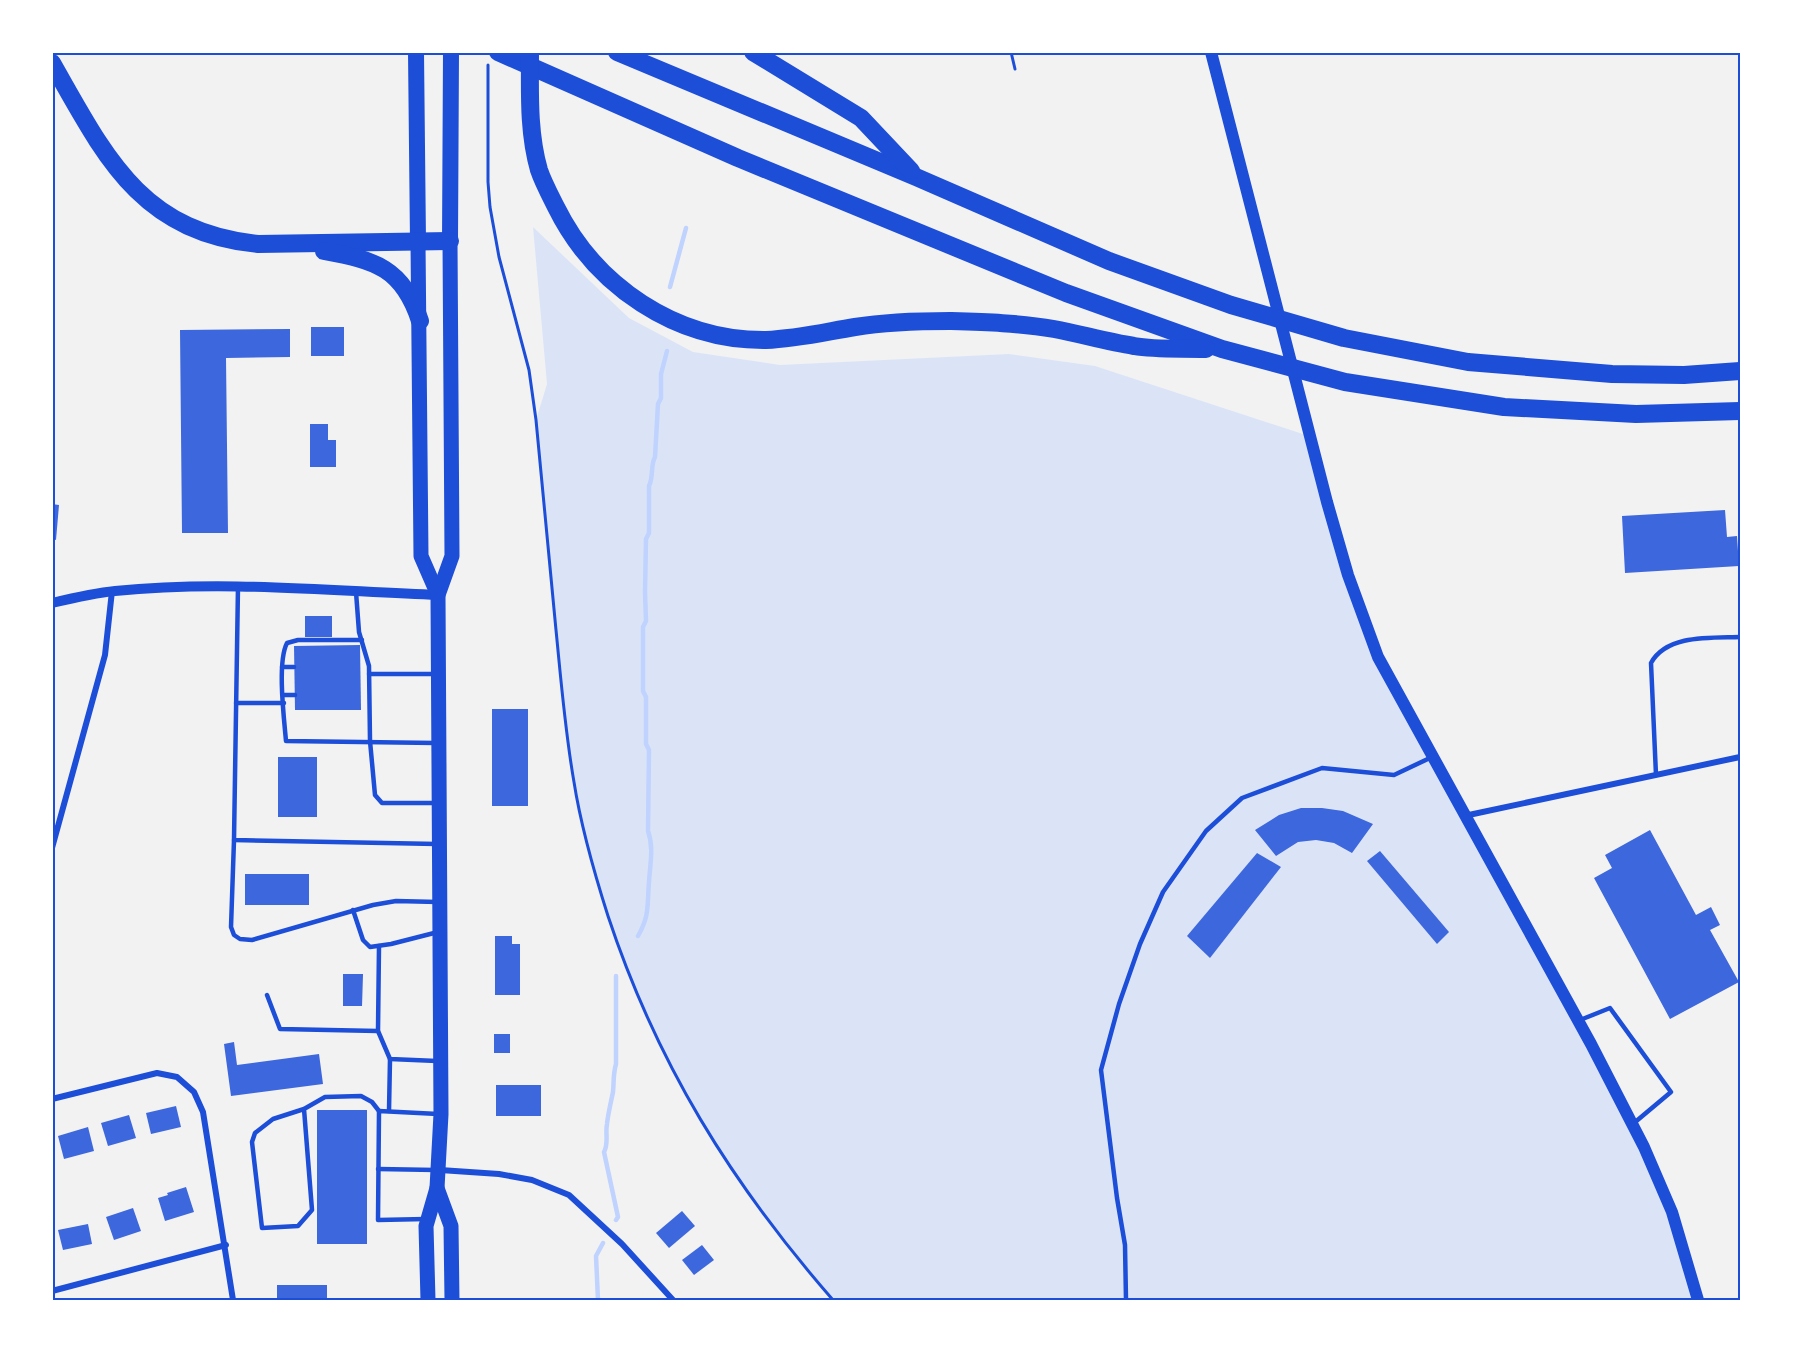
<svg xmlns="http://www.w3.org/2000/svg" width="1793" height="1353" viewBox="0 0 1793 1353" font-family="Barlow,sans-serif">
<rect width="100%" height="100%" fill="#f2f2f2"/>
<polygon fill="#dbe4f7" points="533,227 629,318 693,352 780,365 1009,354 1095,366 1309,436 1378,657 1644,1147 1698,1300 833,1300 739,1181 680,1086 624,962 594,872 584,831 566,728 536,420 547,384"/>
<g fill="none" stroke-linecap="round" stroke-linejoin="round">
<g stroke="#bfd3fe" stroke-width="4.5">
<polyline points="670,287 686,228"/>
<path d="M638,936C650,915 647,905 649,882C650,864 654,848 648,831L649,750L646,744V697L643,691V627L646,621L645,592L646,539L649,533V486C654,476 650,466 655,457L658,404L661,398V374L667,351"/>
<path d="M616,1220L618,1217L604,1152C609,1143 605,1134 607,1124C608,1114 611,1102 613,1092C614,1082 613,1074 616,1064V976"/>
<polyline points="598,1300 596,1256 603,1243"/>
</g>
</g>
<g fill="#3d67dc">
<rect x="311" y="327" width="33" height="29"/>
<polygon points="290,329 290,357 226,358 228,533 182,533 180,330"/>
<polygon points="310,424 328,424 328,440 336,440 336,467 310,467"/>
<polygon points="52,504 59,505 56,540 52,539"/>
<polygon points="1725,510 1727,537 1737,536 1739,566 1625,573 1622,516"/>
<rect x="305" y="616" width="27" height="21"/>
<polygon points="360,645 361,710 295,710 294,646"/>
<rect x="492" y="709" width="36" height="97"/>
<rect x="278" y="757" width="39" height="60"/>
<polygon points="1301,808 1322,808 1343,811 1373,824 1352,853 1334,843 1316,840 1298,842 1276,856 1255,830 1279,815"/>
<polygon points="1650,830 1696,915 1711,907 1720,925 1710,930 1739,982 1670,1019 1594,878 1612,868 1605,855"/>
<polygon points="1380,851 1449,932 1437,944 1367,861"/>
<polygon points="1257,853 1281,867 1210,958 1187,936"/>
<rect x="245" y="874" width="64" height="31"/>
<polygon points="495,936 512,936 512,944 520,944 520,995 495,995"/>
<polygon points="343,974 363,974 362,1006 343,1006"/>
<rect x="494" y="1034" width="16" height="19"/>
<polygon points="234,1042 237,1065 319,1054 323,1084 231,1096 224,1044"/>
<rect x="496" y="1085" width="45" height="31"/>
<polygon points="176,1106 181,1127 151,1134 146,1113"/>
<rect x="317" y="1110" width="50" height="134"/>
<polygon points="129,1115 136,1138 108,1146 101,1123"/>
<polygon points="88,1127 94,1151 64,1159 58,1136"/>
<polygon points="186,1187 194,1212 165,1221 158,1198 168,1195 167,1193"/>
<polygon points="133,1208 141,1231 114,1240 106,1217"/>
<polygon points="682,1211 695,1226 669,1248 656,1233"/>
<polygon points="88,1224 92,1244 63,1250 58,1230"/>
<polygon points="702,1245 714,1260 694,1275 682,1260"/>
<rect x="277" y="1285" width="50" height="15"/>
</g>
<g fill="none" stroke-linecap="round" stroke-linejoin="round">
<g stroke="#1d4ed8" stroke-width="3">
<polyline points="1011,52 1015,69"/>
<path d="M488,65V182L490,207L499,257L529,370L536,420C543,490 550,560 556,630C561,680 565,731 574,782C581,827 594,872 608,916C657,1064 731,1183 833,1300"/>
</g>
<g stroke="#1d4ed8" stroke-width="4.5">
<polyline points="238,586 234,840 437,844"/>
<polyline points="356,592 359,632 369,666 370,741 375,795 382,803 437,803"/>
<path d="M362,640H298L287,643C277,662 284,718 286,741L436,743"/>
<polyline points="282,667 294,667"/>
<polyline points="369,674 436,674"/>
<polyline points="283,695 295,695"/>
<polyline points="236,703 284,703"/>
<path d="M1656,775L1651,663C1667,634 1712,638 1740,637"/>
<polyline points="234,840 231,927 234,935 240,939 252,940 373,905 396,901 438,902"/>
<polyline points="353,910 363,940 370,947 391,944 438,932"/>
<polyline points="379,946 378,1031 390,1059 437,1061"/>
<polyline points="267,995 280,1029 378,1031"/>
<polyline points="1580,1020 1610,1008 1671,1092 1634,1123"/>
<polyline points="304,1109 312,1210 298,1226 262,1228 252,1142 255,1133 273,1119 304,1109 325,1097 361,1096 372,1102 379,1111"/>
<polyline points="389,1111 390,1059"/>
<polyline points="378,1169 436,1170"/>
<polyline points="426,1219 378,1220 379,1111 438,1114"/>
<polyline points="1126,1300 1125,1245 1117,1198 1101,1070 1119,1004 1140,944 1163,892 1206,831 1242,798 1322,768 1394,775 1432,757"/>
</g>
<g stroke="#1d4ed8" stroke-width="6">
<polyline points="1464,816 1740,757"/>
<polyline points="52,848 105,655 112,591"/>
<polyline points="52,1099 157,1073 177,1077 194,1092 203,1112 233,1300"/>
<polyline points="440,1170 499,1174 532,1180 569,1195 622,1244 673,1300"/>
<polyline points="52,1291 226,1245"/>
</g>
<path stroke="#1d4ed8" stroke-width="10" d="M52,603C73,598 94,593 115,591C222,580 331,591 438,595"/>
<polyline stroke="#1d4ed8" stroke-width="12" points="1211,52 1327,502 1348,575 1378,657 1591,1044 1644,1147 1672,1212 1698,1300"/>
<g stroke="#1d4ed8" stroke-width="15">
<polyline points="418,242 421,556 438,595"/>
<polyline points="437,1188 451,1226 452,1300"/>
<polyline points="428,1300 426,1226 437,1188 441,1114 438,595 452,556 450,241"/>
</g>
<g stroke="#1d4ed8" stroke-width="16">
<polyline points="416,52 418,242"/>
<polyline points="450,241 451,52"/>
</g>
<g stroke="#1d4ed8" stroke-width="18">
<polyline points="498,52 738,158 1066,293 1222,349 1345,382 1504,407 1636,414 1740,411"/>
<path d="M530,52C530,91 528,132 539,170C543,182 550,195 556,207C595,286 676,341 766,340C796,339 825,332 855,327C886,322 919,321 950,321C984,322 1020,323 1054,329C1081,334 1107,342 1134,346C1157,350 1182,348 1206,349"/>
<polyline points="617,52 916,177 1109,261 1231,305 1344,338 1468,362 1612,374 1684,375 1740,371"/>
<polyline points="753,52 861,118 911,171"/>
<path d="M52,63C105,156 140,232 258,244L450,241"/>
<path d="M324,251C375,260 403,268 420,321"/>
</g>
</g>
<rect width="1793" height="1353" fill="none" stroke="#ffffff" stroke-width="108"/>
<rect x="54" y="54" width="1685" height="1245" fill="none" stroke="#1d4ed8" stroke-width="2"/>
</svg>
